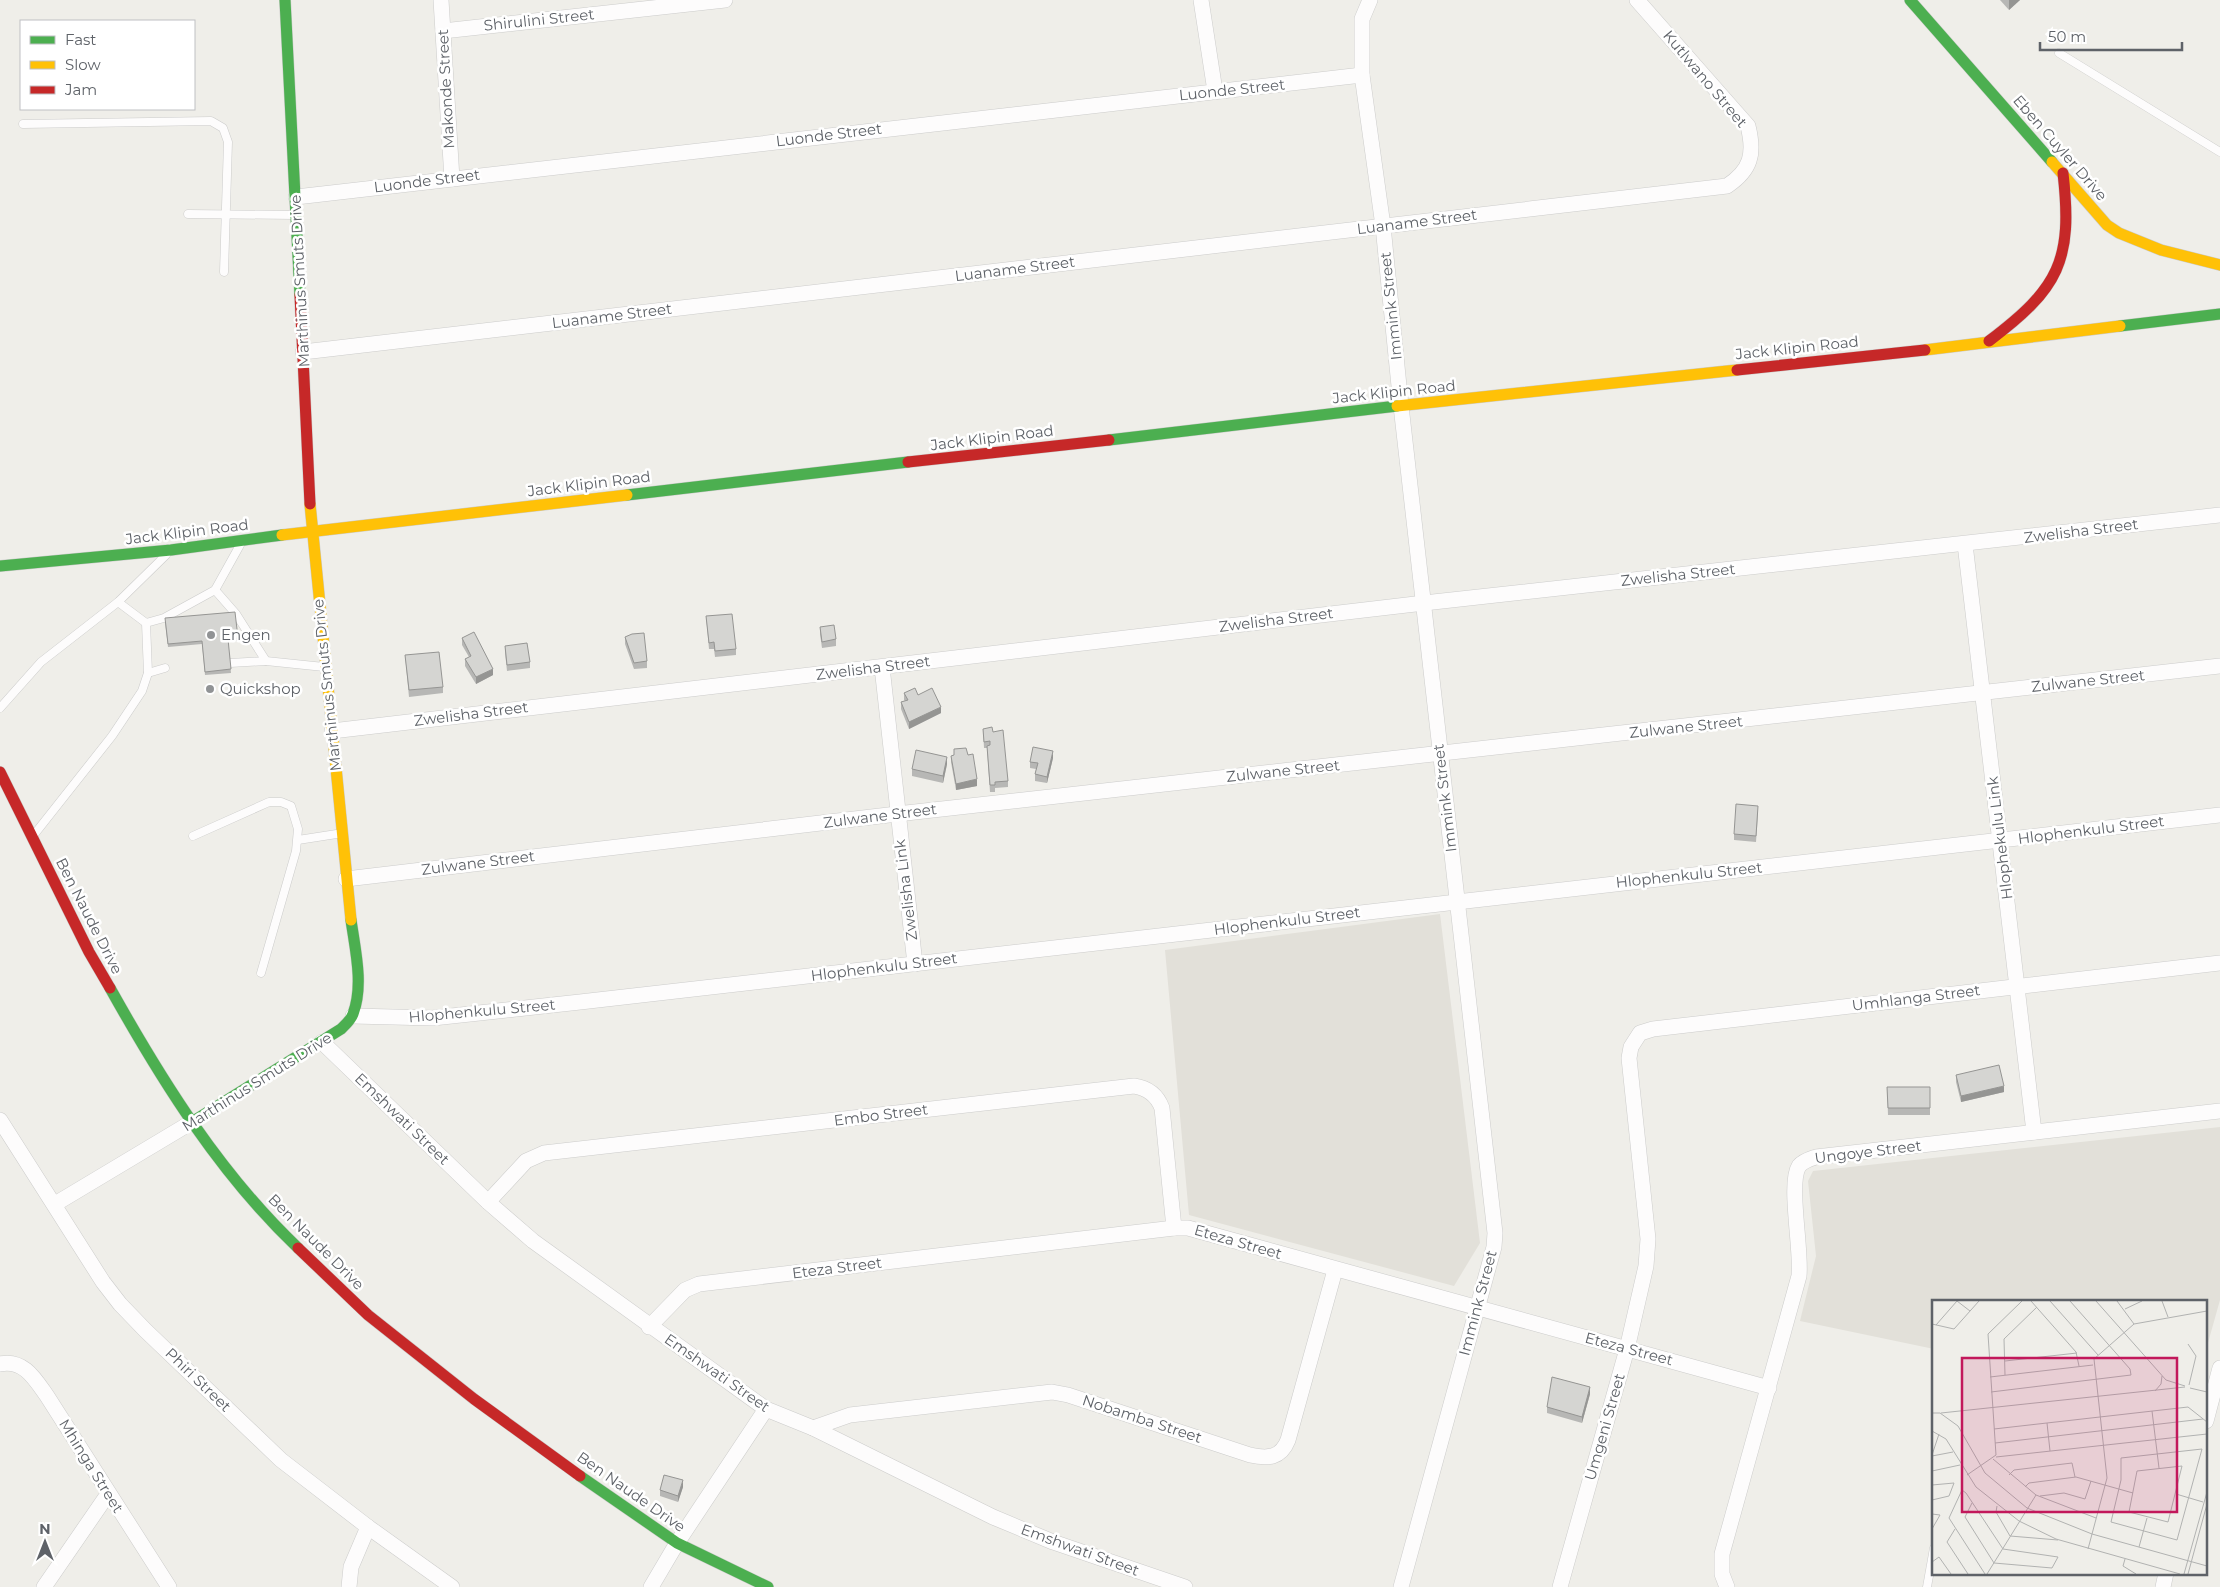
<svg xmlns="http://www.w3.org/2000/svg" width="2220" height="1587" viewBox="0 0 2220 1587" font-family="Montserrat,sans-serif">
<rect width="100%" height="100%" fill="#efeee9"/>
<g fill="#e2e0d9">
<polygon points="1440,914 1480,1243 1454,1286 1189,1215 1165,950"/>
<polygon points="2220,1127 2220,1300 2206,1350 2206,1301 1934,1301 1934,1349 1800,1321 1816,1256 1808,1181 1813,1171"/>
</g>
<g fill="none" stroke-linecap="round" stroke-linejoin="round">
<defs>
<g id="lane">
<polyline points="2059,53 2220,152"/>
<polyline points="23,124 211,121 223,128 228,142 224,272"/>
<polyline points="188,214 295,215"/>
<polyline points="215,590 236,614 266,661 324,667"/>
<polyline points="118,602 146,623"/>
<polyline points="230,663 266,661"/>
<polyline points="148,673 165,668"/>
<polyline points="0,708 41,662 118,602 166,555"/>
<polyline points="33,836 112,736 142,691 148,673 146,623 164,618 215,590 240,545"/>
<polyline points="193,836 269,802 281,802 291,806 298,829 296,851 261,973"/>
<polyline points="298,840 343,833"/>
<polyline points="1927,1587 1934,1548"/>
</g>
<g id="street">
<polyline points="441,0 452,179"/>
<polyline points="1201,0 1215,91"/>
<polyline points="1370,0 1362,19 1362,75 1383,226 1401,406 1495,1233 1494,1247 1401,1587"/>
<polyline points="443,31 725,0"/>
<polyline points="296,197 1362,75"/>
<path d="M303,352L1727,186C1751,170 1755,154 1748,126L1637,0"/>
<polyline points="1965,544 2034,1132"/>
<polyline points="882,667 915,964"/>
<polyline points="332,731 1424,603 2220,515"/>
<polyline points="346,879 897,814 2220,666"/>
<polyline points="353,1016 433,1018 580,1002 2220,815"/>
<polyline points="322,1042 488,1202 533,1241 766,1409 813,1428 993,1517 1053,1542 1185,1587"/>
<polyline points="0,1120 103,1282 120,1304 145,1330 281,1460 368,1527 452,1587"/>
<path d="M488,1202L526,1161L544,1153L1134,1086C1148,1088 1157,1095 1162,1108L1174,1228"/>
<polyline points="55,1204 192,1122"/>
<polyline points="649,1327 685,1290 699,1284 1174,1228 1188,1228 1769,1388"/>
<path d="M0,1364C24,1359 35,1379 47,1396L169,1587"/>
<polyline points="2206,1421 2220,1368"/>
<path d="M813,1428L850,1415L1052,1392L1068,1395L1250,1455C1268,1459 1281,1458 1288,1440L1335,1270"/>
<polyline points="44,1587 108,1494"/>
<polyline points="349,1587 351,1567 368,1527"/>
<polyline points="651,1587 677,1543 766,1409"/>
<polyline points="1560,1587 1627,1349 1646,1266 1648,1239 1629,1058 1631,1047 1640,1033 1653,1029 2220,963"/>
<path d="M1727,1587L1722,1574V1554L1799,1276C1802,1251 1788,1183 1799,1166C1803,1161 1810,1159 1816,1157L2220,1111"/>
<polyline points="2163,1587 2166,1573"/>
</g>
<g id="fast">
<polyline points="285,0 300,295"/>
<polyline points="1910,0 2052,162"/>
<polyline points="2120,326 2220,314"/>
<polyline points="1109,440 1397,406"/>
<polyline points="627,495 908,462"/>
<polyline points="0,566 171,550 282,535"/>
<path d="M110,988C162,1081 220,1174 298,1248"/>
<path d="M192,1122L341,1029C345,1025 351,1020 353,1014C364,985 355,949 351,920"/>
<polyline points="580,1476 677,1543 768,1587"/>
</g>
<g id="slow">
<polyline points="2052,162 2107,225 2119,233 2161,250 2220,265"/>
<polyline points="1925,350 2120,326"/>
<polyline points="1397,406 1737,370"/>
<polyline points="310,504 351,920"/>
<polyline points="282,535 627,495"/>
</g>
<g id="jam">
<polyline points="300,295 310,504"/>
<path d="M1989,341C2059,288 2073,261 2063,173"/>
<polyline points="1737,370 1925,350"/>
<polyline points="908,462 1109,440"/>
<polyline points="0,772 89,952 110,988"/>
<polyline points="298,1248 368,1315 474,1399 580,1476"/>
</g>
</defs>
<use href="#lane" stroke="#cccccb" stroke-width="9"/>
<use href="#street" stroke="#cccccb" stroke-width="16"/>
<use href="#fast" stroke="#cbcbca" stroke-width="12"/>
<use href="#slow" stroke="#cbcbca" stroke-width="12"/>
<use href="#jam" stroke="#cbcbca" stroke-width="12"/>
<use href="#lane" stroke="#fdfcfc" stroke-width="8"/>
<use href="#street" stroke="#fdfcfc" stroke-width="15"/>
<use href="#fast" stroke="#4caf50" stroke-width="11"/>
<use href="#slow" stroke="#ffc107" stroke-width="11"/>
<use href="#jam" stroke="#c62828" stroke-width="11"/>
</g>
<g fill="#b7b7b5">
<polygon points="2000,0 2020,0 2009,10"/>
<polygon points="706,616 736,649 736,655 715,657 714,649 709,649"/>
<polygon points="165,622 238,638 238,641 228,642 231,673 205,675 202,644 168,647"/>
<polygon points="820,627 836,639 836,646 822,648 820,634"/>
<polygon points="625,637 647,661 647,668 634,669 625,644"/>
<polygon points="462,638 493,675 476,684 465,666 465,659 469,657 462,645"/>
<polygon points="505,646 530,662 530,668 507,671 505,652"/>
<polygon points="405,655 443,687 443,693 409,697"/>
<polygon points="904,693 918,695 941,713 909,729 901,709 901,702 905,701 904,700"/>
<polygon points="983,729 993,732 1008,781 1008,787 995,788 995,792 990,792 987,748 984,748"/>
<polygon points="951,756 977,786 956,790 951,762"/>
<polygon points="1053,758 1047,783 1035,781 1035,774 1036,769 1030,768 1030,762"/>
<polygon points="947,764 943,783 912,776 912,769"/>
<polygon points="1758,813 1756,842 1734,840 1734,834"/>
<polygon points="1956,1075 2004,1092 1961,1102 1956,1082"/>
<polygon points="1887,1087 1930,1087 1930,1115 1888,1115"/>
<polygon points="1590,1394 1582,1423 1547,1413 1547,1407"/>
<polygon points="683,1487 678,1502 660,1496 660,1490"/>
</g>
<g fill="#959593">
<polygon points="2009,0 2020,0 2009,10"/>
<polygon points="493,669 493,675 476,684 476,677"/>
<polygon points="941,707 941,713 909,729 909,722"/>
<polygon points="1053,751 1053,758 1047,783 1047,777"/>
<polygon points="947,757 947,764 943,783 943,776"/>
<polygon points="977,779 977,786 956,790 956,784"/>
<polygon points="2004,1086 2004,1092 1961,1102 1961,1096"/>
<polygon points="1590,1387 1590,1394 1582,1423 1582,1417"/>
<polygon points="683,1480 683,1487 678,1502 678,1496"/>
</g>
<g fill="#d5d5d2" stroke="#959593">
<polygon points="235,612 238,638 228,639 231,669 205,672 202,641 168,644 165,618"/>
<polygon points="732,614 736,649 715,651 714,642 709,643 706,616"/>
<polygon points="834,625 836,639 822,642 820,627"/>
<polygon points="474,632 493,669 476,677 465,659 471,656 462,638"/>
<polygon points="644,633 647,661 634,663 625,637 632,634"/>
<polygon points="527,643 530,662 507,665 505,646"/>
<polygon points="439,652 443,687 409,690 405,655"/>
<polygon points="915,688 918,695 932,688 941,707 909,722 901,702 908,700 904,693"/>
<polygon points="992,727 993,732 1003,730 1008,781 995,782 995,785 990,785 987,746 990,745 990,741 984,742 983,729"/>
<polygon points="1033,747 1053,751 1047,777 1035,774 1038,763 1030,762"/>
<polygon points="966,748 968,755 973,754 977,779 956,784 951,756 954,755 954,749"/>
<polygon points="916,750 947,757 943,776 912,769"/>
<polygon points="1736,804 1758,806 1756,836 1734,834"/>
<polygon points="1999,1065 2004,1086 1961,1096 1956,1075"/>
<polygon points="1887,1087 1930,1087 1930,1108 1888,1108"/>
<polygon points="1552,1377 1590,1387 1582,1417 1547,1407"/>
<polygon points="664,1475 683,1480 678,1496 660,1490"/>
</g>
<g fill="#919395" stroke="#fff" stroke-width="2">
<circle cx="211" cy="635" r="5"/>
<circle cx="210" cy="689" r="5"/>
</g>
<g text-anchor="middle" stroke-width="5" stroke-linejoin="round" paint-order="stroke">
<g font-size="15" fill="#5e6268" stroke="#fff">
<text transform="translate(539 20) rotate(-6)" y="5">Shirulini Street</text>
<text transform="translate(1705 79) rotate(50)" y="5">Kutlwano Street</text>
<text transform="translate(446 89) rotate(-93)" y="5">Makonde Street</text>
<text transform="translate(1232 90) rotate(-6)" y="5">Luonde Street</text>
<text transform="translate(829 135) rotate(-7)" y="5">Luonde Street</text>
<text transform="translate(2060 148) rotate(49)" y="5">Eben Cuyler Drive</text>
<text transform="translate(427 181) rotate(-7)" y="5">Luonde Street</text>
<text transform="translate(1417 222) rotate(-7)" y="5">Luaname Street</text>
<text transform="translate(1015 269) rotate(-7)" y="5">Luaname Street</text>
<text transform="translate(300 281) rotate(-93)" y="5">Marthinus Smuts Drive</text>
<text transform="translate(1391 306) rotate(-96)" y="5">Immink Street</text>
<text transform="translate(612 316) rotate(-7)" y="5">Luaname Street</text>
<text transform="translate(1797 348) rotate(-6)" y="5">Jack Klipin Road</text>
<text transform="translate(1394 392) rotate(-6)" y="5">Jack Klipin Road</text>
<text transform="translate(992 438) rotate(-7)" y="5">Jack Klipin Road</text>
<text transform="translate(589 484) rotate(-7)" y="5">Jack Klipin Road</text>
<text transform="translate(2081 531) rotate(-7)" y="5">Zwelisha Street</text>
<text transform="translate(187 532) rotate(-7)" y="5">Jack Klipin Road</text>
<text transform="translate(1678 575) rotate(-6)" y="5">Zwelisha Street</text>
<text transform="translate(1276 620) rotate(-7)" y="5">Zwelisha Street</text>
<text transform="translate(873 668) rotate(-7)" y="5">Zwelisha Street</text>
<text transform="translate(2088 681) rotate(-6)" y="5">Zulwane Street</text>
<text transform="translate(327 685) rotate(-96)" y="5">Marthinus Smuts Drive</text>
<text transform="translate(471 714) rotate(-7)" y="5">Zwelisha Street</text>
<text transform="translate(1686 727) rotate(-6)" y="5">Zulwane Street</text>
<text transform="translate(1283 771) rotate(-6)" y="5">Zulwane Street</text>
<text transform="translate(1445 798) rotate(-97)" y="5">Immink Street</text>
<text transform="translate(880 816) rotate(-7)" y="5">Zulwane Street</text>
<text transform="translate(2091 830) rotate(-7)" y="5">Hlophenkulu Street</text>
<text transform="translate(2000 838) rotate(-97)" y="5">Hlophekulu Link</text>
<text transform="translate(478 863) rotate(-7)" y="5">Zulwane Street</text>
<text transform="translate(1689 875) rotate(-6)" y="5">Hlophenkulu Street</text>
<text transform="translate(906 890) rotate(-97)" y="5">Zwelisha Link</text>
<text transform="translate(89 916) rotate(63)" y="5">Ben Naude Drive</text>
<text transform="translate(1287 921) rotate(-7)" y="5">Hlophenkulu Street</text>
<text transform="translate(884 967) rotate(-7)" y="5">Hlophenkulu Street</text>
<text transform="translate(1916 998) rotate(-7)" y="5">Umhlanga Street</text>
<text transform="translate(482 1011) rotate(-5)" y="5">Hlophenkulu Street</text>
<text transform="translate(257 1082) rotate(-32)" y="5">Marthinus Smuts Drive</text>
<text transform="translate(881 1115) rotate(-7)" y="5">Embo Street</text>
<text transform="translate(402 1119) rotate(44)" y="5">Emshwati Street</text>
<text transform="translate(1868 1152) rotate(-7)" y="5">Ungoye Street</text>
<text transform="translate(316 1242) rotate(45)" y="5">Ben Naude Drive</text>
<text transform="translate(1238 1242) rotate(16)" y="5">Eteza Street</text>
<text transform="translate(837 1268) rotate(-7)" y="5">Eteza Street</text>
<text transform="translate(1478 1303) rotate(-75)" y="5">Immink Street</text>
<text transform="translate(1629 1349) rotate(15)" y="5">Eteza Street</text>
<text transform="translate(717 1373) rotate(35)" y="5">Emshwati Street</text>
<text transform="translate(198 1380) rotate(44)" y="5">Phiri Street</text>
<text transform="translate(1142 1419) rotate(18)" y="5">Nobamba Street</text>
<text transform="translate(1605 1427) rotate(-74)" y="5">Umgeni Street</text>
<text transform="translate(91 1466) rotate(58)" y="5">Mhinga Street</text>
<text transform="translate(631 1492) rotate(35)" y="5">Ben Naude Drive</text>
<text transform="translate(1080 1550) rotate(20)" y="5">Emshwati Street</text>
</g>
<g font-size="15" fill="#5e6268" stroke="#fff" text-anchor="start">
<text x="221" y="640">Engen</text>
<text x="220" y="694">Quickshop</text>
</g>
</g>
<g transform="translate(1932 1300)">
<rect width="275" height="275" fill="#efeee9"/>
<path fill="none" stroke="#b1b2b1" stroke-width="1" d="M99,1L144,52L147,66M118,1L166,55M164,1L234,80L253,86M185,1L202,24M230,1L236,17M193,9L210,1M0,24L22,29L47,1M4,25L25,1L38,11M256,44L264,56L257,85M73,61L145,53M73,75L72,39L105,7M58,77L161,65M258,88L275,92M223,91L229,84L230,76M59,92L199,75L198,69L138,1M220,111L227,168M0,113H8L26,126L53,173L95,208L160,234L275,266M9,113L253,87M115,123L118,151M62,129L256,107L275,122M0,131L14,139L44,187L87,221L124,239L248,274M63,143L271,119M270,149L245,240L179,222L189,180V158ZM0,155L7,134M0,156L21,152M64,157L275,134M61,159L104,195L164,218M250,166L236,222L197,212L205,171ZM0,171L28,165M35,175L64,155L56,34L90,1M77,175L82,170L140,163L143,177M0,185L22,183L17,196L0,200M93,187L97,183L144,177L201,193M244,194L271,202M108,196L132,193L153,199L159,181M40,203L33,217L62,263L120,268L126,257L71,249L34,193L30,190L17,218L53,274M65,206L64,212L78,236L126,240M0,214L8,215L0,229M23,229L15,242L36,274M207,247L215,218M156,249L175,178L162,59L202,24L275,11M193,259L191,266L204,274M0,262L7,257L19,274M55,274L104,195M252,274L275,192M256,274L275,204"/>
<path fill="#c2185b" fill-opacity="0.15" stroke="#c2185b" stroke-width="2.5" d="M30,58H245V212H30Z"/>
<rect width="275" height="275" fill="none" stroke="#5e6268" stroke-width="2.5"/>
</g>
<rect x="20" y="20" width="175" height="90" fill="#ffffff" stroke="#bfc0c3"/>
<rect x="30" y="36" width="25" height="8" fill="#4caf50" stroke="#bfc0c3"/>
<text x="65" y="45" font-size="15" fill="#5e6268">Fast</text>
<rect x="30" y="61" width="25" height="8" fill="#ffc107" stroke="#bfc0c3"/>
<text x="65" y="70" font-size="15" fill="#5e6268">Slow</text>
<rect x="30" y="86" width="25" height="8" fill="#c62828" stroke="#bfc0c3"/>
<text x="65" y="95" font-size="15" fill="#5e6268">Jam</text>
<g transform="translate(45 1542)" stroke="#ffffff" stroke-width="4" paint-order="stroke">
<path d="M0-4L9 19L0 12L-9 19Z" fill="#5e6268"/>
<text y="-8" font-size="14" font-weight="bold" text-anchor="middle" fill="#5e6268">N</text>
</g>
<path d="M2040 42v8h142v-8" fill="none" stroke="#5e6268" stroke-width="2.5"/>
<text x="2048" y="42" font-size="15" fill="#5e6268" stroke="#ffffff" stroke-width="4" paint-order="stroke">50 m</text>
</svg>
